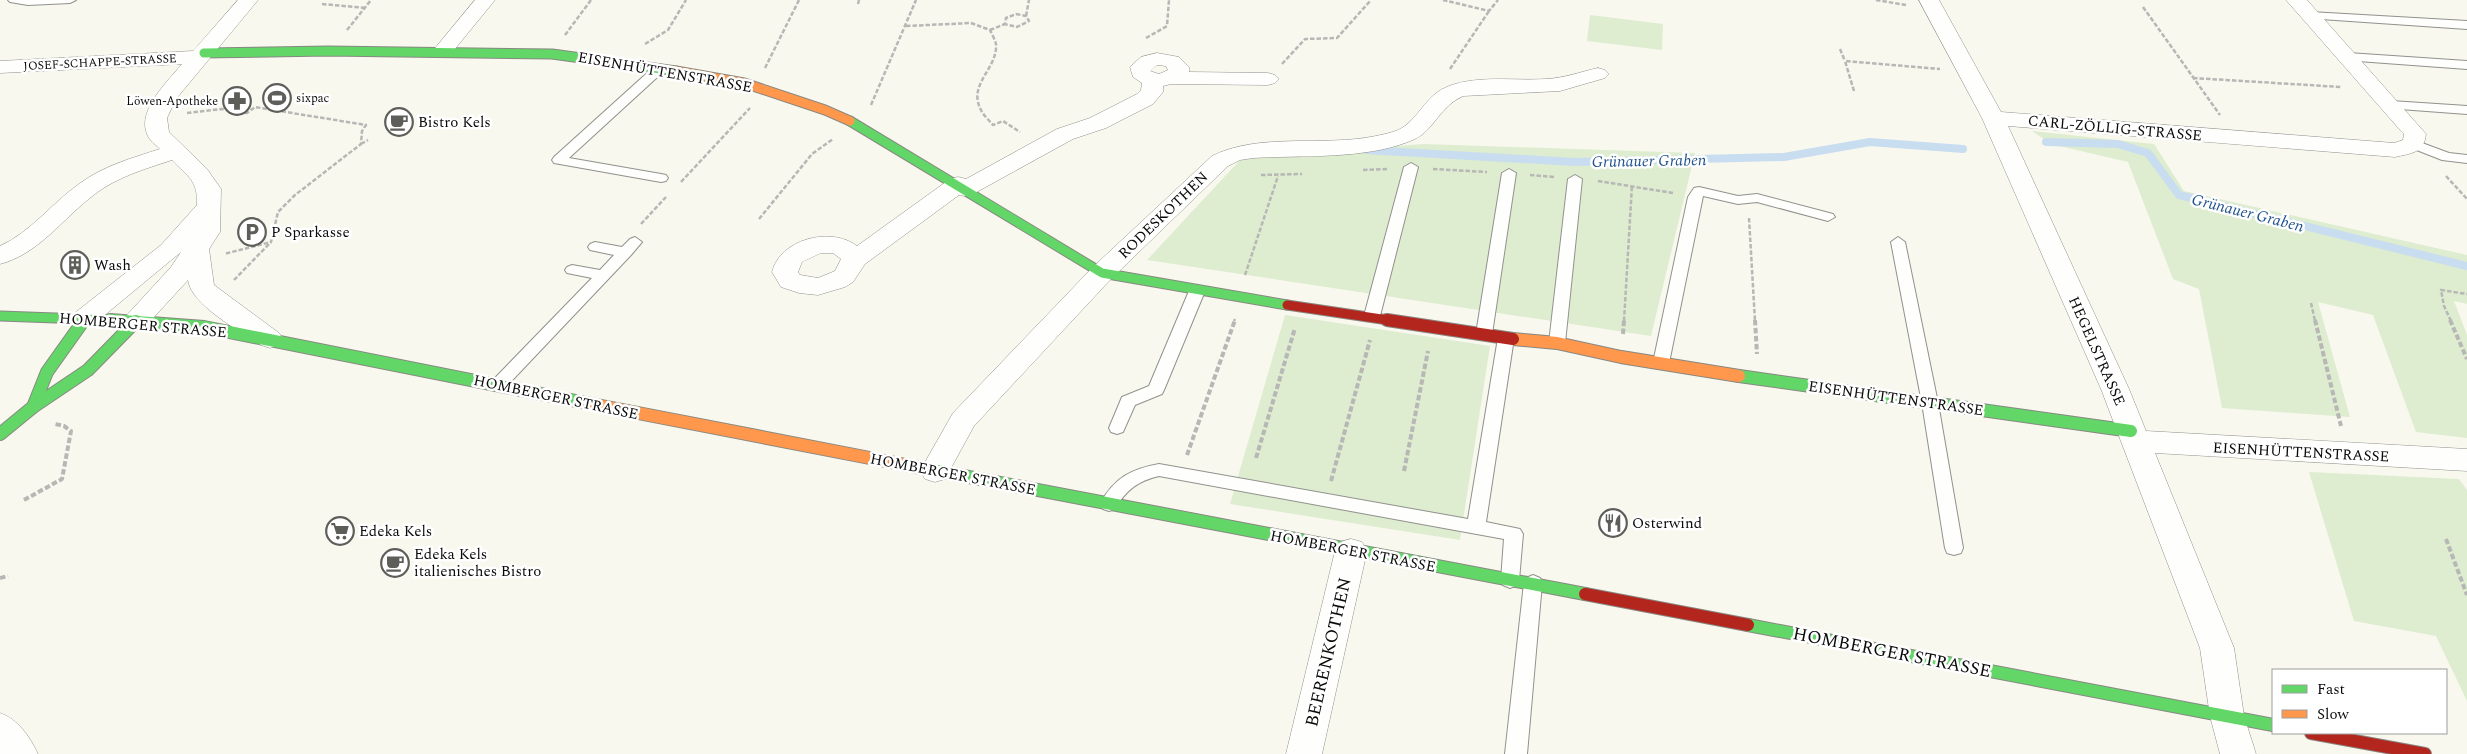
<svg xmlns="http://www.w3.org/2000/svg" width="2467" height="754" viewBox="0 0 2467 754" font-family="Spectral,serif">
<rect width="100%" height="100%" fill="#f8f8ee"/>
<g fill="#deecd0">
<polygon points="1590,15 1663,24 1662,50 1587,41"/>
<polygon points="2032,131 2154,144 2184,191 2467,255 2467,304 2454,301 2467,335 2467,438 2416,432 2373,315 2318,302 2350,417 2222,408 2199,289 2173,279 2128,162 2051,144"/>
<polygon points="1423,144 1695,153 1651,336 1147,260 1242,158"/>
<polygon points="1285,315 1490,346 1460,540 1230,504"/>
<polygon points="2309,472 2459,479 2467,490 2467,701 2436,636 2354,621"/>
</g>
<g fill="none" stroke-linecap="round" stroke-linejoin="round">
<g stroke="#c8ddef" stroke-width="8">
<polyline points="2046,142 2118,144 2148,153 2179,195 2467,266"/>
<polyline points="1366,150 1575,162 1784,157 1870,142 1963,149"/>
</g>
<defs>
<g id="lane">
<polygon points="8,0 76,0 70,3 28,5 10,2"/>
<polygon points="2310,12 2467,21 2467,29 2306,18 2304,16"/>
<polygon points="2348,53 2467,61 2467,69 2344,60 2342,57"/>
<polygon points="660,64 666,68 664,71 569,158 661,174 666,175 668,178 666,181 661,182 554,163 552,160 554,157 656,65"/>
<polygon points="2391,101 2467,106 2467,114 2386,108 2385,105 2386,102"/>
<polygon points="2414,140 2449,153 2467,155 2467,163 2442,160 2409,147 2407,144"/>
<polygon points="1411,163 1418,167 1380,316 1377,320 1367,320 1364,316 1404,167"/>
<polygon points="1509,169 1516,173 1492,334 1490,338 1478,338 1476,334 1502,173"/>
<polygon points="1575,175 1582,179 1565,343 1563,347 1551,347 1549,343 1568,179"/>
<polygon points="1699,187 1738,196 1757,194 1833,214 1835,217 1828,221 1757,202 1738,204 1703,196 1669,363 1667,367 1655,367 1653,363 1688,197 1694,188"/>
<polygon points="635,237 642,242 631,255 505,388 493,388 491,384 493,380 592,278 567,273 565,270 567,267 572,265 600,270 614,255 590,250 588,247 590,244 595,242 622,247 630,239"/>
<polygon points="1898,237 1905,242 1938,403 1963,548 1961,553 1954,555 1947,553 1945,548 1922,403 1891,242"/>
<polygon points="1197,286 1205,291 1164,390 1162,394 1135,405 1123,432 1117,434 1111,432 1109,428 1122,397 1149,386 1189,291"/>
<path d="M1506,333L1512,334L1514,338L1486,522L1520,529L1523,534L1519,580L1517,585L1510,588L1503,585L1501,580L1504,539L1159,476C1138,481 1126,490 1115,509L1109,511L1103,509L1100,504C1114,478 1131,469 1159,464L1468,519L1498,338L1500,334Z"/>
<polygon points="1533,575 1540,578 1542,583 1527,754 1505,754 1524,583 1526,578"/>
</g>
<g id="street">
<path d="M238,0H258L176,99L167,118L169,132L207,169L221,189L220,232L209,249L214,285L279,333L283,339L279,345L270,348L261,345C240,331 191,305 188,280L145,327L136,330L127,327L123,321L127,315L171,267L181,252L94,324L85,327L76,324L72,318L76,312L161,245L197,205C198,180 188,177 172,160C145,169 117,177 95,194C63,218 39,254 0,264V246C31,232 52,203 79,184C103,166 132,158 160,149C156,145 149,140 147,134C137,110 168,81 182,64L0,73V61L193,51Z"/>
<polygon points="475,0 495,0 450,55 443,57 436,55 433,51 436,47"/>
<path d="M1919,0H1939L2001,112L2394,143L2403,140L2404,134L2401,131L2286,0H2307L2426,134C2424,153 2412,153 2395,157L2008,126L2129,389L2146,431L2467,449V471L2155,453L2234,648L2244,716L2256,754H2220L2210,716L2200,648L2101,389L1982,118Z"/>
<path d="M1157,53L1179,57L1189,67V72L1268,73L1275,75L1279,79L1275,83L1268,85L1171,84L1163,86V92L1153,104L1106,128L1073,139L973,194L965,196L959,195L865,264L853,282L845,287L818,295L799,293L781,287L772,272C780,239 831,226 857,246L950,179L958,177L966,179L1057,129L1090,118L1137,94L1141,90L1142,83L1133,77L1130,67L1141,57ZM1157,65L1166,66L1168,70L1159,74L1150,71ZM821,253H833L841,259L835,271L818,278L800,275L798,272L802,262Z"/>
<path d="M1598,68L1605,70L1609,74L1605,78L1560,91L1463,96C1440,106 1434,130 1415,139C1369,160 1303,155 1253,158L1240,160L1228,166L1111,279L974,426L945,479L935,482L925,479L920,471L953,413L1093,267L1212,156C1260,132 1324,147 1376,136C1385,134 1397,132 1405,126C1421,114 1427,94 1449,86C1479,75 1515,81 1546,79C1565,78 1580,72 1598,68Z"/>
<polygon points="1351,539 1362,542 1367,551 1322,754 1286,754 1335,551 1340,542"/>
<path d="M0,713C18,719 30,737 38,754H0Z"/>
</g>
<g id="fast-far1">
<polyline points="204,53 328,51 552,54 676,71"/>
<polyline points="850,121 1102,273 1287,305"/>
<polyline points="0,316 139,321"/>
<polyline points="83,321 85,318"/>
</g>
<g id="fast">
<polyline points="110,320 204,327 581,402"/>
<polyline points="1739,376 2131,431"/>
<polyline points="33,407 47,372 84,320"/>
<polyline points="0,434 33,407 88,370 136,321"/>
<polyline points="906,465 1585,594"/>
<polyline points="1748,625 2273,725"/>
</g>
<polyline id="slow-far1" points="676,71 744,83 825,110 850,121"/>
<g id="slow">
<polyline points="1513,339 1557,343 1621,357 1739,376"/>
<polyline points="581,402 906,465"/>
</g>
<polyline id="jam-far1" points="1287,305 1395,321"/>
<g id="jam">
<polyline points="1387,320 1513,339"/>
<polyline points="1585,594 1748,625"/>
<polyline points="2311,733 2425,754"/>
</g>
</defs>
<use href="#lane" stroke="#91918d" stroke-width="2"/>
<use href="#street" stroke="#91918d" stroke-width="1"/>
<use href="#fast-far1" stroke="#888883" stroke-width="11"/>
<use href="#fast" stroke="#888883" stroke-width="14"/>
<use href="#slow-far1" stroke="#888883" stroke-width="11"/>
<use href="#slow" stroke="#888883" stroke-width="14"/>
<use href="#jam-far1" stroke="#888883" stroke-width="11"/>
<use href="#jam" stroke="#888883" stroke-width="14"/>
<g stroke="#b7b7b5" stroke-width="2.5" stroke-dasharray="4.5 2" stroke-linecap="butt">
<polyline points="1443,0 1489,11 1498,0"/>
<polyline points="1876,0 1906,5"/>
<polyline points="322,4 366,8"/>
<polyline points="858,4 859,0"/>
<polyline points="2143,7 2220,115"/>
<polygon points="1016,14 1026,16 1029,21 1017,27 1005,24 1006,18"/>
<polyline points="1026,16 1029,0"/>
<path d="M906,26L971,23L990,30C992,34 995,40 996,44C998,69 967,84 981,110C983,115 989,120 993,125L1003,121L1020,132"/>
<polyline points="347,30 371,0"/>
<polyline points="990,30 1005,24"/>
<polyline points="565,35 591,0"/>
<polyline points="1146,38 1167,26 1169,0"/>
<polyline points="645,44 668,30 686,0"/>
<polyline points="1840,49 1845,61"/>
<polyline points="1282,64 1305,39 1337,38 1371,0"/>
<polyline points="765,68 799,0"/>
<polyline points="1450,69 1489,11"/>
<polyline points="2193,78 2341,87"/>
<polyline points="1854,91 1845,61 1940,69"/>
<polyline points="871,105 916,0"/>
<polyline points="187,113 222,109 247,113 255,107 366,125 362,131 361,144 295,195 278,212 271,242 224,254"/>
<polyline points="361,144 368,140"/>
<polyline points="1433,169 1487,172"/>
<polyline points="1363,170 1389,169"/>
<polyline points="1261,175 1302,174"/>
<polyline points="1530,175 1554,177"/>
<polyline points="2446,176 2467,199"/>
<polyline points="1598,181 1673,193"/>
<polyline points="681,182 750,108"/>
<polyline points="1749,218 1755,321"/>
<polyline points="759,219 812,154 833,139"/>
<polyline points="641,224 666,197"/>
<polyline points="1245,275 1278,176"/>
<polyline points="234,280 271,242"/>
<polyline points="2311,303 2315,321"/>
<polyline points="1234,321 1235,319"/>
<polyline points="1624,321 1632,185"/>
<polyline points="2451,321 2444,306 2441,290 2467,294"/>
</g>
<g stroke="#b7b7b5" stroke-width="4" stroke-dasharray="5.5 2.5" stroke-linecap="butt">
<polyline points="1755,320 1757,354"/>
<polyline points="2315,320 2341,426"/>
<polyline points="2450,320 2467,359"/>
<polyline points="1623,334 1624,320"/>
<polyline points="1187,455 1235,320"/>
<polyline points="1256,458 1295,328"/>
<polyline points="1404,471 1428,351"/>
<polyline points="1331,481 1370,340"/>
<polyline points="24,500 62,479 71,431 64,426 55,424"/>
<polyline points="2446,539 2467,595"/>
<polyline points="0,578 8,576"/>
</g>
<use href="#lane" fill="#fefefc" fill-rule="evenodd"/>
<use href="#street" fill="#fefefc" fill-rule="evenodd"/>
<use href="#fast-far1" stroke="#63d668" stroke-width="9"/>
<use href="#fast" stroke="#63d668" stroke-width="12"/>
<use href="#slow-far1" stroke="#ff974d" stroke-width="9"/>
<use href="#slow" stroke="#ff974d" stroke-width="12"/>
<use href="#jam-far1" stroke="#b3261e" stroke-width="9"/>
<use href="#jam" stroke="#b3261e" stroke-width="12"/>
</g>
<defs>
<symbol id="stadium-ring" viewBox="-11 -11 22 22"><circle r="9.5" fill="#fff" stroke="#5d5d5a" stroke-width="1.5"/><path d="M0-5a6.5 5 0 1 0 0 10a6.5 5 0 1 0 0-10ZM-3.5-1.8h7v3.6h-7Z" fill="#5d5d5a"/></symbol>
<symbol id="pharmacy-ring" viewBox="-11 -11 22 22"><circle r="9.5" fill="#fff" stroke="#5d5d5a" stroke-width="1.5"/><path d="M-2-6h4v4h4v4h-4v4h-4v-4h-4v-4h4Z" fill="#5d5d5a"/></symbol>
<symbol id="cafe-ring" viewBox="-11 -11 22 22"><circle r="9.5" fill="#fff" stroke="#5d5d5a" stroke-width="1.5"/><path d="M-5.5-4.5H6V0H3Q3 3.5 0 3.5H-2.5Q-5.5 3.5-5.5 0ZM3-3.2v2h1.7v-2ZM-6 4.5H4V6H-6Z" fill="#5d5d5a"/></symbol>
<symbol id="parking-ring" viewBox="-11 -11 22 22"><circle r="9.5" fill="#fff" stroke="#5d5d5a" stroke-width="1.5"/><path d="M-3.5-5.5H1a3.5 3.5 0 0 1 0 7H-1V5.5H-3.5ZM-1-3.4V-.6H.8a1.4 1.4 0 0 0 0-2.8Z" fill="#5d5d5a"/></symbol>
<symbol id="building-ring" viewBox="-11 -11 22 22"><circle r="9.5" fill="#fff" stroke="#5d5d5a" stroke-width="1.5"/><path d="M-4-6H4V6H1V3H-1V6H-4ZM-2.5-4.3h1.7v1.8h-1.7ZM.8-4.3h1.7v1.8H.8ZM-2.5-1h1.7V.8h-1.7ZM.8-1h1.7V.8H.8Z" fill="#5d5d5a"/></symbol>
<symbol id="restaurant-ring" viewBox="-11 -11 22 22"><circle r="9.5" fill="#fff" stroke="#5d5d5a" stroke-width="1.5"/><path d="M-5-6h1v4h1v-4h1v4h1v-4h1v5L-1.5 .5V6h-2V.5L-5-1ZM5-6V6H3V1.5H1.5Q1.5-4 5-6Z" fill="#5d5d5a"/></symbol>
<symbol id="supermarket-ring" viewBox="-11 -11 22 22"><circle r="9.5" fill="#fff" stroke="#5d5d5a" stroke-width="1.5"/><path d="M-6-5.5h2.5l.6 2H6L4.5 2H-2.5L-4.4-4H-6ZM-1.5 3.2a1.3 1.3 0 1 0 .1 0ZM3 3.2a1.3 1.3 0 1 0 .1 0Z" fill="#5d5d5a"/></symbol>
</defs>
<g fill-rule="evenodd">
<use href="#stadium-ring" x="261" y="82" width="32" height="32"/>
<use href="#pharmacy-ring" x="221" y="85" width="32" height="32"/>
<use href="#cafe-ring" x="383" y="106" width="32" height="32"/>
<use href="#parking-ring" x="236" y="216" width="32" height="32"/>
<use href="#building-ring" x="59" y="249" width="32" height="32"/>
<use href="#restaurant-ring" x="1597" y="507" width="32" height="32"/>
<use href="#supermarket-ring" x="324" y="515" width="32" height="32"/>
<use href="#cafe-ring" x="379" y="547" width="32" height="32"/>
</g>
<g text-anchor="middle" stroke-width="5" stroke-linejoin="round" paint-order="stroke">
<g font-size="12" fill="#0a0a0a" stroke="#fff">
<text transform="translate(100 62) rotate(-3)" y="4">JOSEF-SCHAPPE-STRASSE</text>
</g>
<g font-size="12" fill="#0a0a0a" stroke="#fff" text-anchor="start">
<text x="296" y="102">sixpac</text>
<text x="218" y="105" text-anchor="end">Löwen-Apotheke</text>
</g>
<g font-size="15" fill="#0a0a0a" stroke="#fff">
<text transform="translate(665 72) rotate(10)" y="5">EISENHÜTTENSTRASSE</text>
<text transform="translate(2115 128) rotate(5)" y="5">CARL-ZÖLLIG-STRASSE</text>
<text transform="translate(1163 215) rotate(-44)" y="5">RODESKOTHEN</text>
<text transform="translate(143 325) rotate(5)" y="5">HOMBERGER STRASSE</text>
<text transform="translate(2097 351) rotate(66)" y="5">HEGELSTRASSE</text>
<text transform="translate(556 397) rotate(12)" y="5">HOMBERGER STRASSE</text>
<text transform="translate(1896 398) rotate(8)" y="5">EISENHÜTTENSTRASSE</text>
<text transform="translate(2301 452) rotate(3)" y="5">EISENHÜTTENSTRASSE</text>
<text transform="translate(953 474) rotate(11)" y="5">HOMBERGER STRASSE</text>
<text transform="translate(1353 551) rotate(11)" y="5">HOMBERGER STRASSE</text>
</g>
<g font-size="15" fill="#0a0a0a" stroke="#fff" text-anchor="start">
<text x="418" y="127">Bistro Kels</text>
<text x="271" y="237">P Sparkasse</text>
<text x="94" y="270">Wash</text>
<text x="1632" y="528">Osterwind</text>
<text x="359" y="536">Edeka Kels</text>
<text x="414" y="559">Edeka Kels<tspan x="414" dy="17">italienisches Bistro</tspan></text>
</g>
<g font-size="16" font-style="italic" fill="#21538e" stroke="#fff">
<text transform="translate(1649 160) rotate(-1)" y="6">Grünauer Graben</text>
<text transform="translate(2248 212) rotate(14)" y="6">Grünauer Graben</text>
</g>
<g font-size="18" fill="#0a0a0a" stroke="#fff">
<text transform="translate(1328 652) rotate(-77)" y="6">BEERENKOTHEN</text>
<text transform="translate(1892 652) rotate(11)" y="6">HOMBERGER STRASSE</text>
</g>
</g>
<rect x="2272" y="669" width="175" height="65" fill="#ffffff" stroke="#9d9d9d"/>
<rect x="2282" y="685" width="25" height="8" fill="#63d668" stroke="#9d9d9d"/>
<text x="2317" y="694" font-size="15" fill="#0a0a0a">Fast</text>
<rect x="2282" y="710" width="25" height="8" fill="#ff974d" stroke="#9d9d9d"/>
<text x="2317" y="719" font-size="15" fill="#0a0a0a">Slow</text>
</svg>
